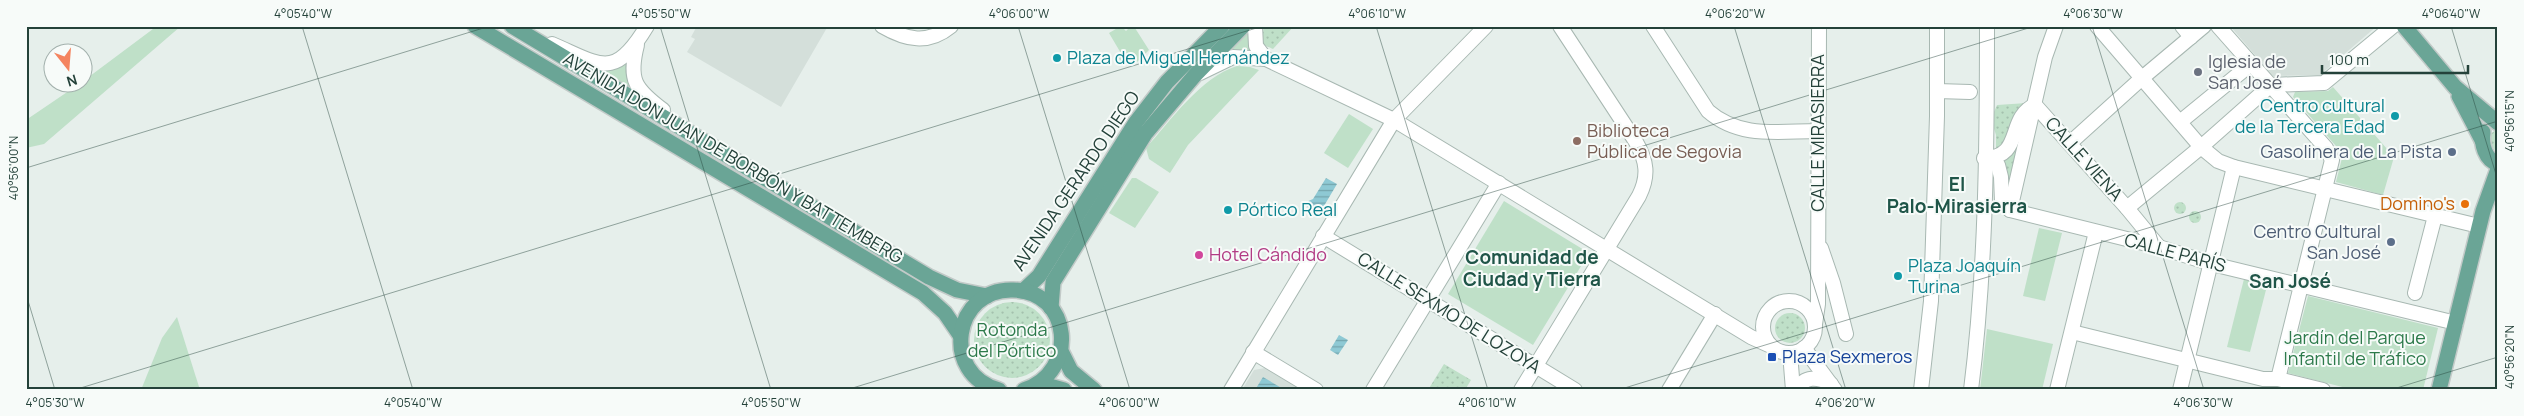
<svg xmlns="http://www.w3.org/2000/svg" width="2524" height="416" viewBox="0 0 2524 416" font-family="Manrope,sans-serif">
<defs>
<pattern id="garden-dots" width="8" height="8" patternUnits="userSpaceOnUse" patternTransform="scale(1.25)"><rect width="8" height="8" fill="#bfe0c8"/><path d="M2 2h.1M6 6h.1" fill="none" stroke="#a4c1ad" stroke-width="1.8" stroke-linecap="round"/></pattern>
<pattern id="water-rules" width="6" height="5" patternUnits="userSpaceOnUse" patternTransform="scale(1.25)"><rect width="6" height="5" fill="#8ec9d4"/><path d="M0 2.5h6" fill="none" stroke="#74a5ad"/></pattern>
</defs>
<rect width="100%" height="100%" fill="#e6efeb"/>
<g fill="#d4dfda">
<polygon points="697,26 828,26 781,107 687,52 695,39 691,37"/>
<polygon points="2230,26 2377,26 2320,75 2273,76"/>
<polygon points="1265,368 1301,390 1242,390 1254,370"/>
</g>
<g fill="#bfe0c8">
<polygon points="157,26 181,26 44,144 26,148 26,120 82,82"/>
<polygon points="1121,26 1126,31 1131,26 1136,26 1135,28 1149,50 1137,62 1126,58 1121,62 1119,58 1122,55 1109,33"/>
<polygon points="1248,32 1254,53 1233,51 1231,48"/>
<polygon points="631,56 639,97 595,69"/>
<path d="M1237,66L1250,67L1259,70L1188,145L1170,173L1149,159L1146,148C1171,120 1201,77 1237,66Z"/>
<polygon points="2333,87 2394,157 2383,195 2336,182 2343,154 2293,97 2295,92 2328,91"/>
<polygon points="1349,114 1373,129 1348,168 1324,153"/>
<polygon points="1132,178 1136,178 1159,192 1135,228 1109,213"/>
<polygon points="1504,201 1589,253 1533,345 1448,294"/>
<polygon points="2039,228 2062,233 2045,301 2023,296"/>
<polygon points="2244,279 2267,286 2250,352 2227,347"/>
<polygon points="2308,296 2438,328 2423,390 2354,390 2288,373"/>
<polygon points="177,317 200,390 141,390 162,338"/>
<polygon points="1987,329 2053,344 2042,390 1980,390"/>
</g>
<g fill="url(#garden-dots)">
<polygon points="1264,26 1294,26 1273,49 1264,45 1262,39"/>
<polygon points="2027,103 2004,146 1996,151 1996,135 1991,119 1997,105"/>
<polygon points="2023,122 2005,199 2000,165"/>
<polygon points="2494,131 2498,131 2498,155 2490,143 2491,134"/>
<circle cx="2180" cy="208" r="6"/>
<circle cx="2195" cy="217" r="6"/>
<circle cx="1012" cy="340" r="38"/>
<circle cx="1790" cy="328" r="15"/>
<polygon points="1444,364 1471,380 1465,390 1428,390"/>
</g>
<g fill="url(#water-rules)">
<polygon points="1326,178 1337,184 1321,211 1314,207 1308,208 1306,202 1313,199"/>
<polygon points="1339,335 1348,340 1338,355 1330,350"/>
<polygon points="1263,377 1285,390 1255,390"/>
</g>
<g fill="none" stroke-linecap="round" stroke-linejoin="round">
<defs>
<g id="minor">
<path d="M882,26C906,40 928,45 951,26"/>
<polyline points="1255,26 1256,46 1266,59 1394,120 1751,337 1771,346"/>
<path d="M1653,26L1708,111C1740,139 1779,131 1818,131"/>
<polyline points="2097,26 2201,147 2218,161 2234,167 2479,226"/>
<polyline points="2182,26 2191,37"/>
<polyline points="2218,26 2326,148 2332,160 2278,379"/>
<path d="M552,44C601,65 614,81 647,26"/>
<path d="M637,45C628,80 635,89 663,110"/>
<polyline points="1200,73 1233,57 1266,59"/>
<polyline points="1937,91 1970,92"/>
<path d="M2035,105C2006,118 2024,158 1984,158L1998,165L2001,177L2002,202L2010,210L2159,247L2212,264L2456,323"/>
<polyline points="2035,105 2127,208 2159,247"/>
<polyline points="2180,122 2251,64"/>
<polyline points="2070,143 2142,78 2204,26"/>
<polyline points="2127,208 2201,147 2271,85 2324,83 2393,26"/>
<polyline points="2010,210 2045,57 2056,26"/>
<polyline points="1323,236 1575,390"/>
<polyline points="1821,248 1833,283 1846,334"/>
<polyline points="2415,293 2435,216"/>
<circle cx="1789" cy="327" r="26"/>
<polyline points="1815,324 1818,304 1819,26"/>
<polyline points="2072,332 2263,379 2278,379 2323,390"/>
<polyline points="1804,348 1835,390"/>
<polyline points="1253,352 1316,390"/>
<polyline points="1790,353 1793,390"/>
<polyline points="1231,390 1394,120 1486,26"/>
<polyline points="1373,390 1499,183"/>
<path d="M1521,390L1639,196C1649,176 1647,161 1636,142L1560,26"/>
<polyline points="1669,390 1715,314"/>
<path d="M1797,390C1804,375 1818,377 1831,384"/>
<polyline points="1921,390 1931,301 1937,116 1937,26"/>
<path d="M1971,390C1986,270 1987,147 1987,26"/>
<polyline points="2057,390 2096,232"/>
<polyline points="2180,390 2234,167"/>
</g>
<g id="major">
<polyline points="475,26 923,293 945,313 960,335"/>
<polyline points="512,26 929,277 957,290 987,296"/>
<polyline points="2404,26 2455,87 2498,123"/>
<polyline points="2459,96 2482,140"/>
<path d="M2483,132C2481,144 2485,160 2498,164"/>
<polyline points="1023,291 1039,276 1136,122 1167,82 1222,26"/>
<polyline points="1051,308 1053,282 1145,134 1195,75 1243,26"/>
<polyline points="1061,351 1071,371 1094,390"/>
<polyline points="1036,385 1046,385 1064,390"/>
<path d="M999,390C940,374 953,288 1013,290C1072,291 1079,372 1024,390"/>
<polyline points="2439,390 2483,211 2498,169"/>
</g>
</defs>
<use href="#minor" stroke="#a8b8b2" stroke-width="16"/>
<use href="#major" stroke="#c2cac8" stroke-width="18"/>
<use href="#minor" stroke="#fff" stroke-width="14"/>
<use href="#major" stroke="#6aa596" stroke-width="15"/>
</g>
<path fill="none" stroke="#24423a" stroke-width="1" stroke-opacity="0.45" d="M302,26L413,390M660,26L771,390M1018,26L1130,390M1376,26L1488,390M1734,26L1846,390M2092,26L2204,390M2451,26L2498,181M26,168L490,26M26,294L55,390M74,390L1263,26M846,390L2035,26M1618,390L2498,121M2390,390L2498,357"/>
<g fill="#0f9aa8" stroke="#f7fbf9" stroke-width="2">
<circle cx="1057" cy="58" r="5"/>
<circle cx="2395" cy="116" r="5"/>
<circle cx="1228" cy="210" r="5"/>
<circle cx="1898" cy="276" r="5"/>
</g>
<circle fill="#6b7280" stroke="#f7fbf9" stroke-width="2" cx="2198" cy="72" r="5"/>
<circle fill="#8d6e63" stroke="#f7fbf9" stroke-width="2" cx="1577" cy="141" r="5"/>
<g fill="#5c6f8a" stroke="#f7fbf9" stroke-width="2">
<circle cx="2452" cy="152" r="5"/>
<circle cx="2391" cy="242" r="5"/>
</g>
<circle fill="#e8710a" stroke="#f7fbf9" stroke-width="2" cx="2465" cy="204" r="5"/>
<circle fill="#d1479c" stroke="#f7fbf9" stroke-width="2" cx="1199" cy="255" r="5"/>
<rect fill="#1a4fb4" stroke="#f7fbf9" stroke-width="2" x="1767" y="352" width="10" height="10" rx="2.5"/>
<g text-anchor="middle" stroke-width="4" stroke-linejoin="round" paint-order="stroke">
<g font-size="18" fill="#0d838f" stroke="#f7fbf9" text-anchor="start">
<text x="1067" y="64">Plaza de Miguel Hernández</text>
<text x="2385" y="112" text-anchor="end">Centro cultural<tspan x="2385" dy="21">de la Tercera Edad</tspan></text>
<text x="1238" y="216">Pórtico Real</text>
<text x="1908" y="272">Plaza Joaquín<tspan x="1908" dy="21">Turina</tspan></text>
</g>
<g font-size="18" fill="#5b616d" stroke="#f7fbf9" text-anchor="start">
<text x="2208" y="68">Iglesia de<tspan x="2208" dy="21">San José</tspan></text>
</g>
<g font-size="18" fill="#785e54" stroke="#f7fbf9" text-anchor="start">
<text x="1587" y="137">Biblioteca<tspan x="1587" dy="21">Pública de Segovia</tspan></text>
</g>
<g font-size="18" fill="#24423a" stroke="#f7fbf9">
<text transform="translate(1818 133) rotate(-90)" y="6">CALLE MIRASIERRA</text>
<text transform="translate(733 158) rotate(31)" y="6">AVENIDA DON JUAN DE BORBÓN Y BATTEMBERG</text>
<text transform="translate(2084 159) rotate(48)" y="6">CALLE VIENA</text>
<text transform="translate(1076 181) rotate(-56)" y="6">AVENIDA GERARDO DIEGO</text>
<text transform="translate(2175 253) rotate(15)" y="6">CALLE PARÍS</text>
<text transform="translate(1449 313) rotate(32)" y="6">CALLE SEXMO DE LOZOYA</text>
</g>
<g font-size="18" fill="#4e5e75" stroke="#f7fbf9" text-anchor="end">
<text x="2442" y="158">Gasolinera de La Pista</text>
<text x="2381" y="238">Centro Cultural<tspan x="2381" dy="21">San José</tspan></text>
</g>
<g font-size="18" fill="#c56008" stroke="#f7fbf9" text-anchor="end">
<text x="2455" y="210">Domino's</text>
</g>
<g font-size="18" fill="#b23c85" stroke="#f7fbf9" text-anchor="start">
<text x="1209" y="261">Hotel Cándido</text>
</g>
<g font-size="18" fill="#2d7a4b" stroke="#f7fbf9">
<text x="1012" y="336">Rotonda<tspan x="1012" dy="21">del Pórtico</tspan></text>
<text x="2355" y="344">Jardín del Parque<tspan x="2355" dy="21">Infantil de Tráfico</tspan></text>
</g>
<g font-size="18" fill="#164399" stroke="#f7fbf9" text-anchor="start">
<text x="1782" y="363">Plaza Sexmeros</text>
</g>
<g font-size="19" font-weight="bold" fill="#1f5548" stroke="#f7fbf9">
<text x="1957" y="191">El<tspan x="1957" dy="22">Palo-Mirasierra</tspan></text>
<text x="1532" y="264">Comunidad de<tspan x="1532" dy="22">Ciudad y Tierra</tspan></text>
<text x="2290" y="288">San José</text>
</g>
</g>
<rect width="2524" height="416" fill="none" stroke="#f7fbf9" stroke-width="55"/>
<g transform="translate(68 68) rotate(163)"><circle r="24" fill="#f7fbf9" stroke="#a3b1ad"/>
<path d="M0-4L9 19L0 12L-9 19Z" fill="#f4845f"/>
<text y="-8" font-size="14" font-weight="bold" text-anchor="middle" fill="#24423a">N</text>
</g>
<path d="M2322 65v8h146v-8" fill="none" stroke="#24423a" stroke-width="2.5"/>
<text x="2329" y="65" font-size="15" fill="#24423a" stroke="#f7fbf9" stroke-width="4" paint-order="stroke">100 m</text>
<rect x="28" y="28" width="2468" height="360" fill="none" stroke="#24423a" stroke-width="2"/>
<g font-size="12" text-anchor="middle" fill="#24423a">
<text x="303" y="18">4°05'40"W</text>
<text x="661" y="18">4°05'50"W</text>
<text x="1019" y="18">4°06'00"W</text>
<text x="1377" y="18">4°06'10"W</text>
<text x="1735" y="18">4°06'20"W</text>
<text x="2093" y="18">4°06'30"W</text>
<text x="2451" y="18">4°06'40"W</text>
<text transform="translate(2510 121) rotate(-90)" y="4">40°56'15"N</text>
<text transform="translate(14 168) rotate(-90)" y="4">40°56'00"N</text>
<text transform="translate(2510 357) rotate(-90)" y="4">40°56'20"N</text>
<text x="55" y="407">4°05'30"W</text>
<text x="413" y="407">4°05'40"W</text>
<text x="771" y="407">4°05'50"W</text>
<text x="1129" y="407">4°06'00"W</text>
<text x="1487" y="407">4°06'10"W</text>
<text x="1845" y="407">4°06'20"W</text>
<text x="2203" y="407">4°06'30"W</text>
</g>
</svg>
